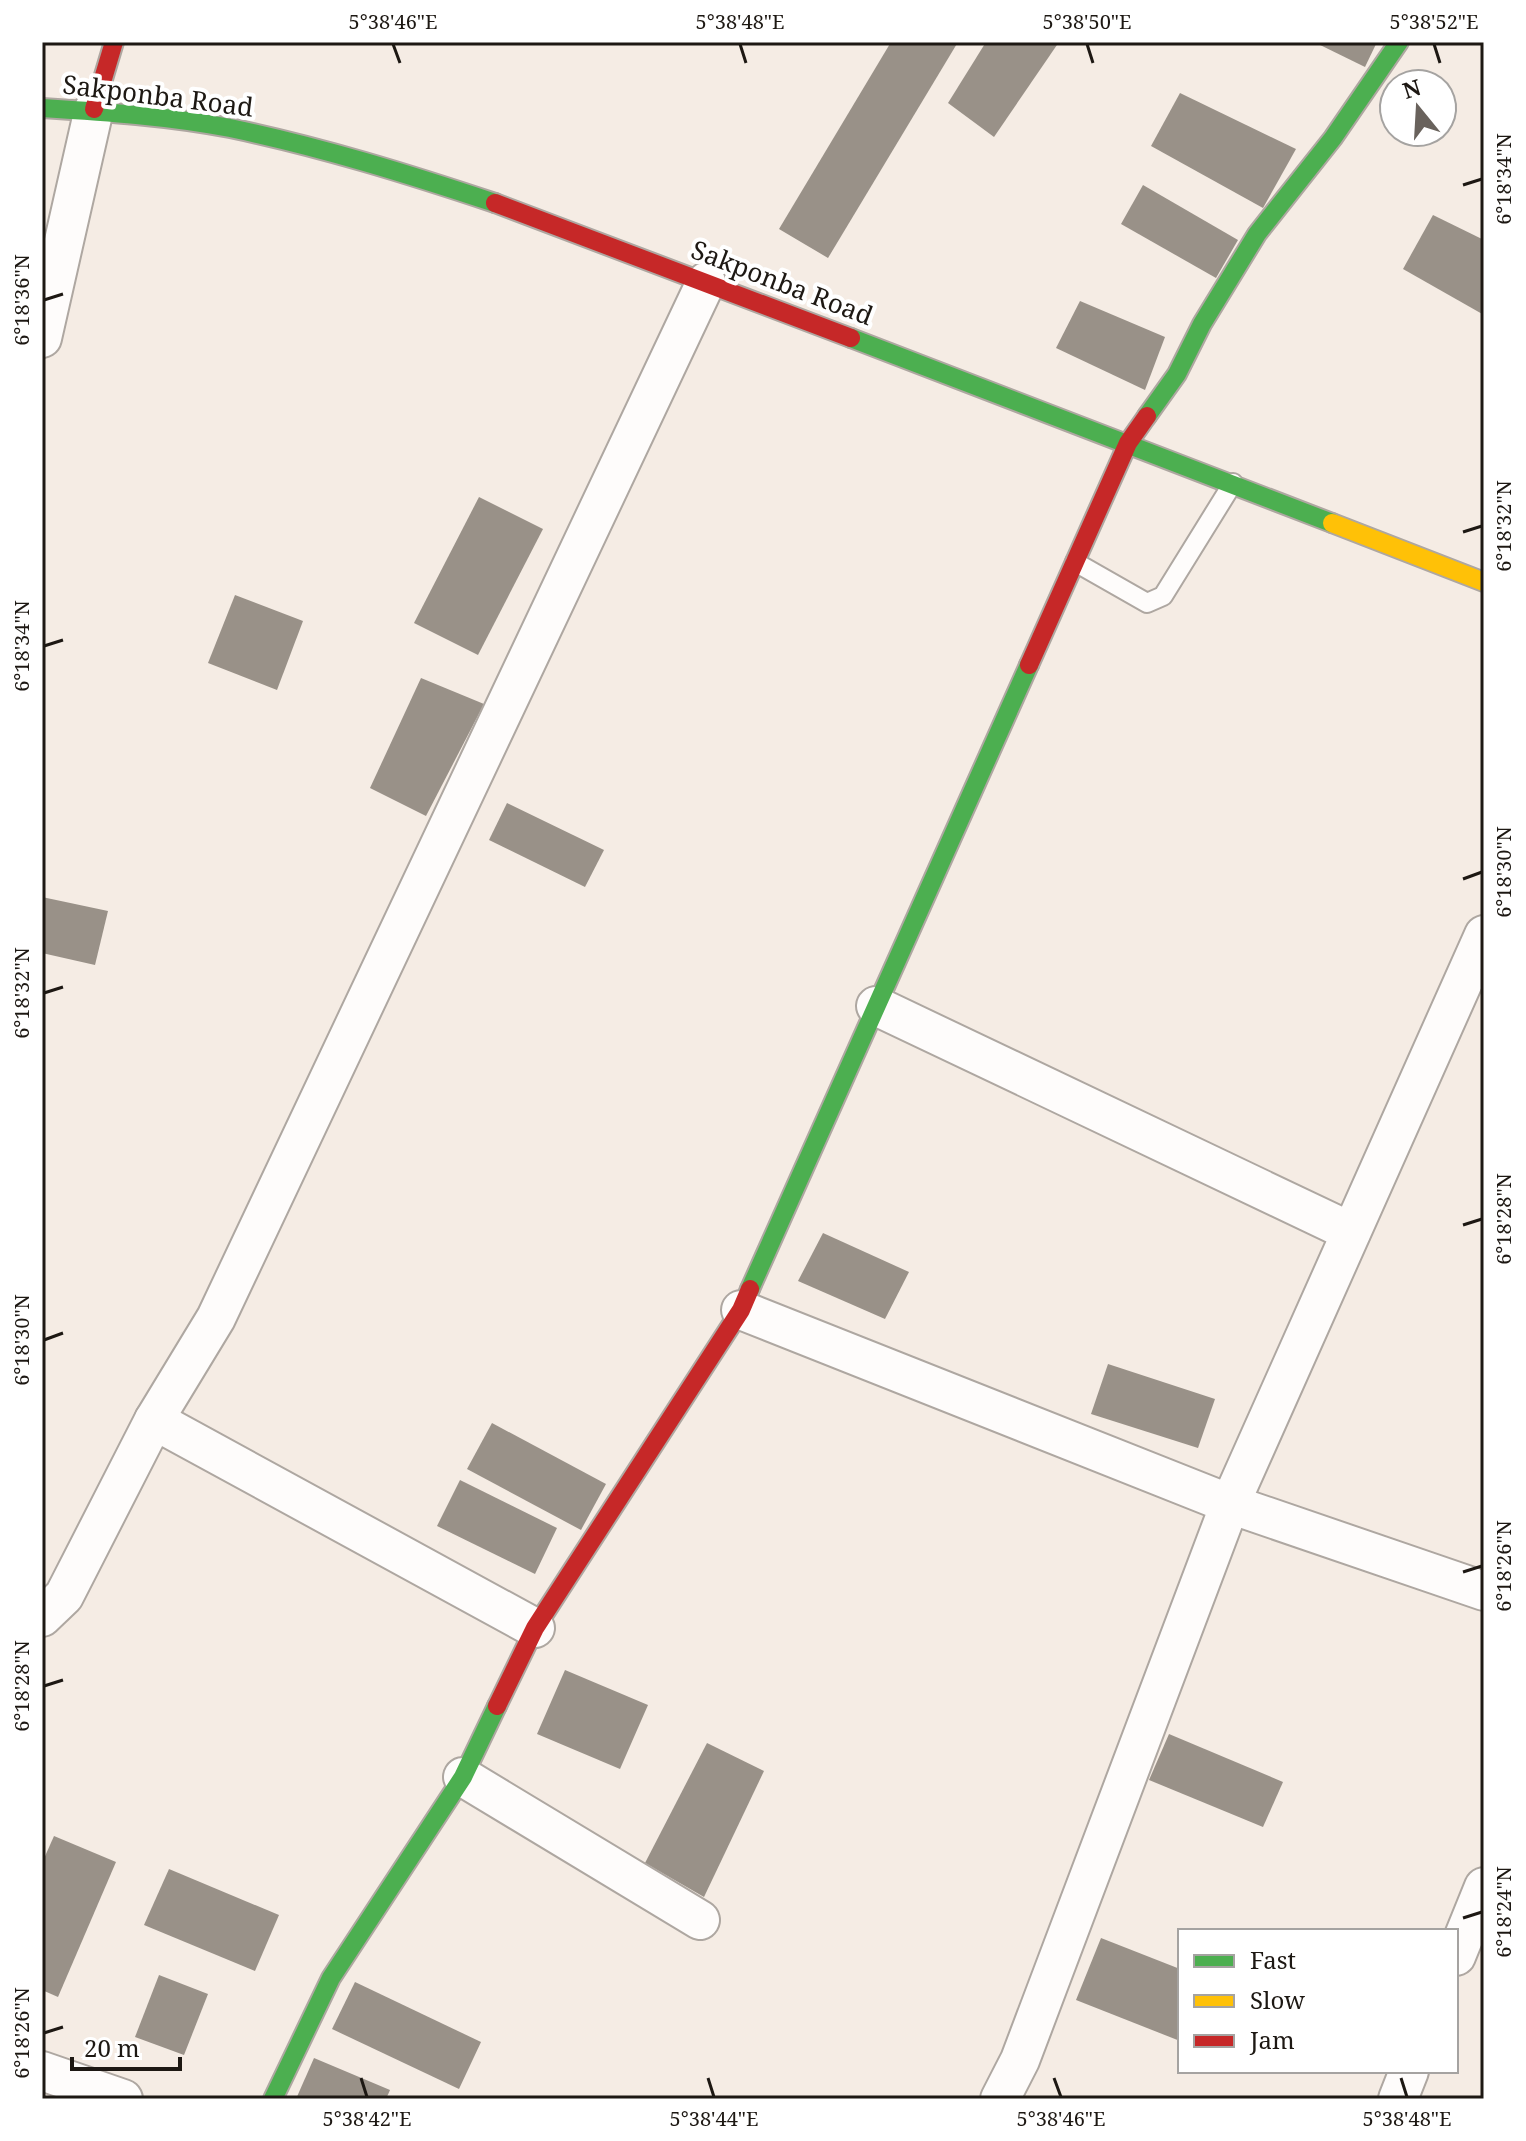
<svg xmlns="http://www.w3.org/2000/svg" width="1526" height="2141" viewBox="0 0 1526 2141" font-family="'Noto Serif',serif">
<rect width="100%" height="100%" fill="#f5ece4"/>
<g fill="#999188">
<polygon points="891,42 958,42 828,258 779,229"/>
<polygon points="986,42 1059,42 994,137 948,103"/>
<polygon points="1314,42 1377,42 1365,67"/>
<polygon points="1180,93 1296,149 1263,208 1151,146"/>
<polygon points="1143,185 1238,240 1216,278 1121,224"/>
<polygon points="1433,215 1484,240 1484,315 1403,269"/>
<polygon points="1080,301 1165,337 1145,390 1056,348"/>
<polygon points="479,497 543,529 478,655 414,623"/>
<polygon points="235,595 303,621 277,690 208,663"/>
<polygon points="421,678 484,704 426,816 370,788"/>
<polygon points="507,803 604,850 585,887 489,840"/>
<polygon points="42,897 108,911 95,965 42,953"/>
<polygon points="823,1233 909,1272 885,1319 798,1281"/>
<polygon points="1108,1364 1215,1399 1198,1448 1091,1414"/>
<polygon points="492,1423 606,1484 581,1530 467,1469"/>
<polygon points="460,1480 557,1528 535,1574 437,1526"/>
<polygon points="565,1670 648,1705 620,1769 537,1734"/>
<polygon points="1169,1734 1283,1782 1263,1827 1149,1780"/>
<polygon points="707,1743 764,1771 704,1897 645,1863"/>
<polygon points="54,1836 116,1862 58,1997 42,1990 42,1863"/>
<polygon points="169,1869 279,1915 255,1971 144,1925"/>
<polygon points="1101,1938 1180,1969 1180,2041 1076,2000"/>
<polygon points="159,1975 208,1994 184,2055 135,2037"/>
<polygon points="355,1982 481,2042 459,2089 332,2029"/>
<polygon points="314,2058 390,2090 386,2099 296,2099"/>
</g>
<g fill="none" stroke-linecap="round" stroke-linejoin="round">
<defs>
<polyline id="lane" points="1075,562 1147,603 1163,596 1233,483"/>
<g id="street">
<polyline points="42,338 94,109"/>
<polyline points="876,1006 1351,1232"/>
<polyline points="741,1310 1230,1504 1484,1591"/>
<polyline points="154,1420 535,1628"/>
<polyline points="42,1617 64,1596 154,1420 216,1318 706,282"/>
<polyline points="463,1777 700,1920"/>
<polyline points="1456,1956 1484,1887"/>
<polyline points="42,2071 123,2099"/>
<polyline points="1000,2099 1020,2060 1230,1504 1484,935"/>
<polyline points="1398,2099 1409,2071"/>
</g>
<g id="fast">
<path d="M42,108C105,112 168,116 230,128C321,147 408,174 495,203"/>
<polyline points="851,338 1332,523"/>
<polyline points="1147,416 1177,374 1202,324 1257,234 1333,138 1399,42"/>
<polyline points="750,1289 1029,665"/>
<polyline points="273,2099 331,1978 463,1777 497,1706"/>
</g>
<polyline id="slow" points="1332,523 1484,582"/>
<g id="jam">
<polyline points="94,109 114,42"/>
<polyline points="495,203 851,338"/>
<polyline points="1029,665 1128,443 1147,416"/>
<polyline points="497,1706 535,1628 741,1310 750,1289"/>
</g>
</defs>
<use href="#lane" stroke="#aea7a1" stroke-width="22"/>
<use href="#street" stroke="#aea7a1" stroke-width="42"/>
<use href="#fast" stroke="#aea7a1" stroke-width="22"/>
<use href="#slow" stroke="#aea7a1" stroke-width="22"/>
<use href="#jam" stroke="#aea7a1" stroke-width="22"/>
<use href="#lane" stroke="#fefcfb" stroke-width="18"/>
<use href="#street" stroke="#fefcfb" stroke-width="38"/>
<use href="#fast" stroke="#4caf50" stroke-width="18"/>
<use href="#slow" stroke="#ffc107" stroke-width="18"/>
<use href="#jam" stroke="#c62828" stroke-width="18"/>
</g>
<path fill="none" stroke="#1d1813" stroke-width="3" d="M393,44L400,63M740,44L746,63M1087,44L1093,63M1434,44L1440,63M1463,185L1482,179M44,300L63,294M1463,532L1482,526M44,646L63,640M1463,879L1482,872M44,993L63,987M1463,1225L1482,1219M44,1340L63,1333M1463,1572L1482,1566M44,1686L63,1680M1463,1918L1482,1912M44,2033L63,2027M361,2078L367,2097M708,2078L714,2097M1054,2078L1061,2097M1401,2078L1407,2097"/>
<g text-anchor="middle" stroke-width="8" stroke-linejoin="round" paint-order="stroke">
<g font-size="26" fill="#1d1813" stroke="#fff">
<text transform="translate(158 96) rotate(7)" y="9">Sakponba Road</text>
<text transform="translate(782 283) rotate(21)" y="9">Sakponba Road</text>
</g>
</g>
<rect width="1526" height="2141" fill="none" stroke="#ffffff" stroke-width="88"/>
<rect x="1178" y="1929" width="280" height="144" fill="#ffffff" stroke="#a5a3a1" stroke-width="2"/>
<rect x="1194" y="1955" width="40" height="12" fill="#4caf50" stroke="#a5a3a1" stroke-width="2"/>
<text x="1250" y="1969" font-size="24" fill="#1d1813">Fast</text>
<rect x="1194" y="1995" width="40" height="12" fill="#ffc107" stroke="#a5a3a1" stroke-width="2"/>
<text x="1250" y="2009" font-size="24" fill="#1d1813">Slow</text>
<rect x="1194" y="2035" width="40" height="12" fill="#c62828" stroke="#a5a3a1" stroke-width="2"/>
<text x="1250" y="2049" font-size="24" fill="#1d1813">Jam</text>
<g transform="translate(1418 108) rotate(342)"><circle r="38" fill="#ffffff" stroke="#a5a3a1" stroke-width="2"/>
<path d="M0-6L14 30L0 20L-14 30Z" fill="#69625c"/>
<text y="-12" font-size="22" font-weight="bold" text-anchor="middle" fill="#1d1813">N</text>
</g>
<path d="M72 2057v12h108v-12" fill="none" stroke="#1d1813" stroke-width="4"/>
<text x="84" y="2057" font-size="24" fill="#1d1813" stroke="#ffffff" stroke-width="6" paint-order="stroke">20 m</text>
<rect x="44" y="44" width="1438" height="2053" fill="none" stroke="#1d1813" stroke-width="3"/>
<g font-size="20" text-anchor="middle" fill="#1d1813">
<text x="393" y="29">5°38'46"E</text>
<text x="740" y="29">5°38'48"E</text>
<text x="1087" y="29">5°38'50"E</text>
<text x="1434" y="29">5°38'52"E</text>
<text transform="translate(1504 179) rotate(-90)" y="7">6°18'34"N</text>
<text transform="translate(22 300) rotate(-90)" y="7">6°18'36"N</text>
<text transform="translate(1504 526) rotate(-90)" y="7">6°18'32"N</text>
<text transform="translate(22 646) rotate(-90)" y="7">6°18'34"N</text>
<text transform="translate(1504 872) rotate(-90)" y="7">6°18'30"N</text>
<text transform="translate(22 993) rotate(-90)" y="7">6°18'32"N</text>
<text transform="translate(1504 1219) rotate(-90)" y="7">6°18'28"N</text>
<text transform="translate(22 1340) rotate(-90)" y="7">6°18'30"N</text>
<text transform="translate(1504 1566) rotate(-90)" y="7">6°18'26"N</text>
<text transform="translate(22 1686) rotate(-90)" y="7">6°18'28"N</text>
<text transform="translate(1504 1912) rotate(-90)" y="7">6°18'24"N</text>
<text transform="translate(22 2033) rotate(-90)" y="7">6°18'26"N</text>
<text x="367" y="2126">5°38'42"E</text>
<text x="714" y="2126">5°38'44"E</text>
<text x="1061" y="2126">5°38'46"E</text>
<text x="1407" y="2126">5°38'48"E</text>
</g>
</svg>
